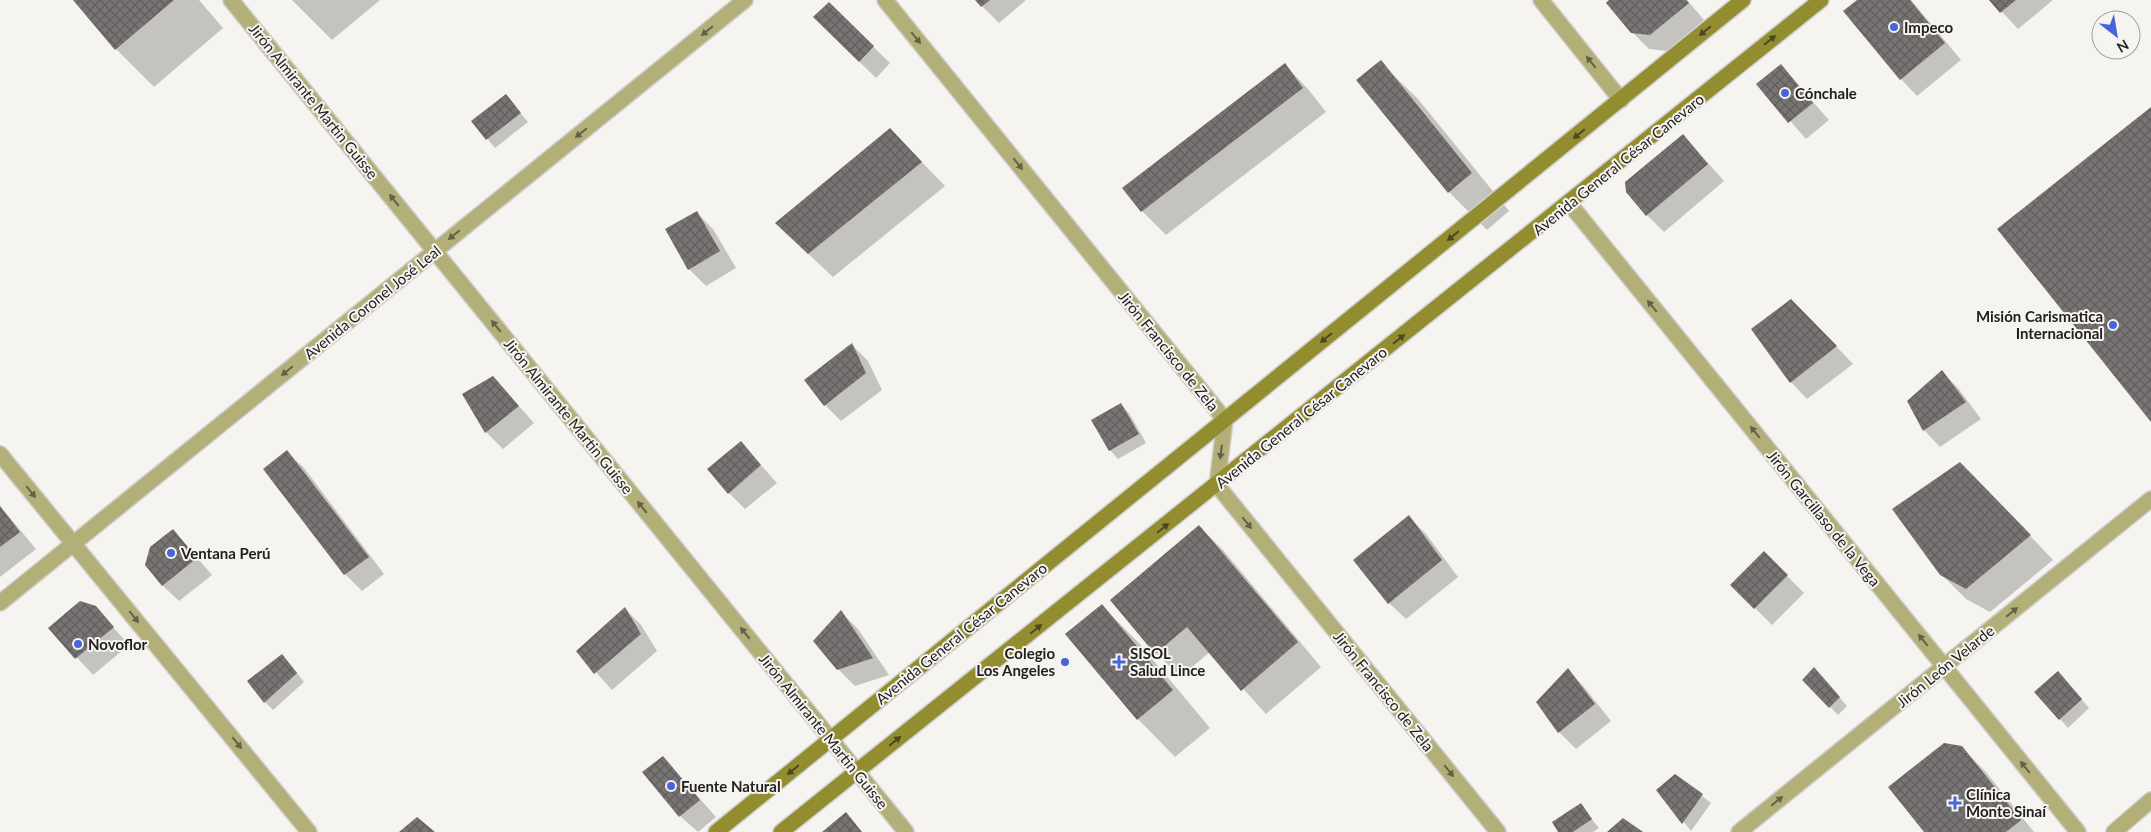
<svg xmlns="http://www.w3.org/2000/svg" width="2151" height="832" font-family="Lato,sans-serif">
<style>
.shadow{fill:#0003}
.building{fill:url(#building-cross-hatch)}
.lines{fill:none;stroke-linecap:round;stroke-linejoin:round}
.service-casing{stroke:#d0cecb;stroke-width:18}
.minor-casing{stroke:#d0cecb;stroke-width:18}
.tertiary-casing{stroke:#d0cecb;stroke-width:18}
.secondary-casing{stroke:#d0cecb;stroke-width:18}
.service{stroke:#b2b078;stroke-width:15}
.minor{stroke:#b2b078;stroke-width:15}
.tertiary{stroke:#b2b078;stroke-width:15}
.secondary{stroke:#928e30;stroke-width:15}
.oneway{fill:#636148}
.oneway2{fill:#494726}
.poi-dot{fill:#4665d8;stroke:#f6f4f1;stroke-width:2}
.labels{text-anchor:middle;dominant-baseline:central;stroke-width:4;stroke-linejoin:round;paint-order:stroke}
.poi-label{font-size:15px;font-weight:bold;fill:#222120;stroke:#f6f4f1;text-anchor:start}
.street-label{font-size:15px;fill:#222120;stroke:#f6f4f1}
</style>
<defs>
<pattern id="building-cross-hatch" width="8" height="8" patternUnits="userSpaceOnUse" patternTransform="scale(1.25)"><rect width="8" height="8" fill="#777473"/><path d="M0 0l8 8M0 8l8-8" fill="none" stroke="#615f5e"/></pattern>
</defs>
<rect width="100%" height="100%" fill="#f6f4f1"/>
<g class="shadow">
<path d="M74,0H199L223,28L154,87L116,49Z"/>
<path d="M292,0H380L332,40Z"/>
<path d="M976,0H1025V1L999,23Z"/>
<path d="M1611,0H1687L1704,20L1667,51L1649,49L1632,32Z"/>
<path d="M1858,0H1911L1961,60L1917,96L1901,79Z"/>
<path d="M1991,0H2053L2018,29Z"/>
<path d="M829,4L890,63L876,78L831,34Z"/>
<path d="M1380,62L1418,99L1509,211L1487,230L1449,192L1358,80Z"/>
<path d="M1285,65L1308,89L1326,112L1166,235L1142,211L1124,188Z"/>
<path d="M1781,66L1829,120L1806,139L1758,84Z"/>
<path d="M506,96L528,122L495,148L473,121Z"/>
<path d="M1683,135L1724,181L1664,232L1647,215Z"/>
<path d="M914,154L945,186L833,277L801,247Z"/>
<path d="M696,212L713,229L736,268L706,286L689,269Z"/>
<path d="M1808,317L1853,364L1807,399L1791,382Z"/>
<path d="M852,345L868,361L882,390L841,421L825,405Z"/>
<path d="M1942,372L1958,388L1981,419L1940,447L1924,430Z"/>
<path d="M493,377L534,423L503,449L486,432L463,395Z"/>
<path d="M1121,405L1129,413L1146,443L1118,459L1110,450Z"/>
<path d="M741,443L777,483L745,509L729,493Z"/>
<path d="M287,452L304,468L384,574L362,591L345,574Z"/>
<path d="M1984,487L2053,560L1990,612L1966,599L1941,574Z"/>
<path d="M0,506L36,549L0,577Z"/>
<path d="M1409,517L1426,534L1458,577L1406,619L1389,603Z"/>
<path d="M1199,526L1223,550L1321,667L1266,714L1210,652L1180,677L1156,653Z"/>
<path d="M173,530L212,575L179,601L162,585Z"/>
<path d="M1764,553L1804,593L1772,625L1732,585Z"/>
<path d="M1102,606L1139,643L1210,728L1175,757L1138,719Z"/>
<path d="M95,607L129,645L93,675L50,628Z"/>
<path d="M625,609L641,625L657,651L612,690L577,651Z"/>
<path d="M841,612L858,629L889,675L855,686L838,669Z"/>
<path d="M290,664L304,682L273,710L265,702Z"/>
<path d="M1568,670L1584,687L1611,721L1576,749L1559,732Z"/>
<path d="M2058,672L2089,708L2068,728L2060,719Z"/>
<path d="M1822,677L1847,706L1838,715L1804,680Z"/>
<path d="M1961,747L1985,771L2034,832H1926Z"/>
<path d="M663,757L716,817L698,832L680,816L644,773Z"/>
<path d="M1676,776L1711,803L1691,831L1658,790Z"/>
<path d="M1580,805L1599,828L1593,832H1560Z"/>
</g>
<g class="building">
<path d="M73,0H174L115,50Z"/>
<path d="M975,0H990L981,7Z"/>
<path d="M1609,0H1686L1689,3L1650,35L1631,33L1606,3Z"/>
<path d="M1857,0H1910L1945,43L1900,80L1843,11Z"/>
<path d="M1989,0H2016L2000,13Z"/>
<path d="M829,2L874,46L859,62L813,17Z"/>
<path d="M1381,60L1472,173L1448,193L1356,80Z"/>
<path d="M1285,63L1303,88L1141,212L1122,188Z"/>
<path d="M1781,64L1813,103L1788,123L1756,84Z"/>
<path d="M506,94L521,113L486,140L471,121Z"/>
<path d="M2151,107V422L1997,229Z"/>
<path d="M890,128L922,162L808,254L775,223Z"/>
<path d="M1683,134L1708,164L1646,216L1626,192L1625,182Z"/>
<path d="M697,211L720,251L688,270L665,229Z"/>
<path d="M1791,299L1837,346L1790,383L1751,329Z"/>
<path d="M852,343L866,373L824,406L804,380Z"/>
<path d="M1942,370L1966,402L1923,431L1907,401Z"/>
<path d="M493,376L519,406L485,433L462,394Z"/>
<path d="M1121,403L1139,434L1109,451L1091,420Z"/>
<path d="M741,441L761,465L728,494L707,469Z"/>
<path d="M287,450L369,557L344,575L263,469Z"/>
<path d="M1960,462L2031,535L1966,589L1940,575L1892,509Z"/>
<path d="M0,506L20,532L0,547Z"/>
<path d="M1409,515L1442,560L1388,604L1353,560Z"/>
<path d="M1199,525L1298,642L1241,691L1187,627L1155,654L1110,600Z"/>
<path d="M173,529L197,558L162,586L145,565L150,547Z"/>
<path d="M1764,551L1788,575L1754,609L1730,585Z"/>
<path d="M80,601L96,606L114,627L75,659L48,628Z"/>
<path d="M1102,604L1173,690L1137,720L1065,634Z"/>
<path d="M625,607L641,634L594,674L576,651Z"/>
<path d="M841,610L873,658L837,670L813,641Z"/>
<path d="M282,654L297,673L264,703L247,681Z"/>
<path d="M1814,667L1840,697L1829,708L1802,680Z"/>
<path d="M1568,668L1595,704L1558,733L1536,702Z"/>
<path d="M2058,671L2082,699L2059,720L2034,692Z"/>
<path d="M1944,743L1962,746L2021,820L2006,832H1924L1888,787Z"/>
<path d="M663,756L700,800L679,817L642,772Z"/>
<path d="M1675,774L1703,794L1682,824L1656,790Z"/>
<path d="M1581,803L1592,819L1573,832H1558L1552,822Z"/>
<path d="M846,812L862,832H822Z"/>
<path d="M417,817L435,832H399Z"/>
<path d="M1623,818L1643,832H1607Z"/>
</g>
<g class="lines">
<g class="service-casing">
<path id="service" d="M2114,832L2151,800"/>
</g>
<g class="minor-casing">
<g id="minor">
<path d="M231,0L906,832"/>
<path d="M885,0L1225,420L1217,485L1498,832"/>
<path d="M1541,0L1621,100"/>
<path d="M1569,203L2078,832"/>
<path d="M0,454L309,832"/>
<path d="M0,603L745,0"/>
</g>
</g>
<g class="tertiary-casing">
<path id="tertiary" d="M1739,832L2151,499"/>
</g>
<g class="secondary-casing">
<g id="secondary">
<path d="M716,832L1743,0"/>
<path d="M781,832L1821,0"/>
</g>
</g>
<use href="#service" class="service"/>
<use href="#minor" class="minor"/>
<use href="#tertiary" class="tertiary"/>
<use href="#secondary" class="secondary"/>
</g>
<defs><path id="oneway-solid" d="M-6-.8H1V-3.2L6.5 0L1 3.2V.8H-6Z" transform="scale(1.25)"/></defs>
<g class="oneway">
<use href="#oneway-solid" transform="translate(707 31) rotate(141)"/>
<use href="#oneway-solid" transform="translate(916 38) rotate(51)"/>
<use href="#oneway-solid" transform="translate(1591 62) rotate(-129)"/>
<use href="#oneway-solid" transform="translate(581 133) rotate(141)"/>
<use href="#oneway-solid" transform="translate(1018 164) rotate(51)"/>
<use href="#oneway-solid" transform="translate(394 200) rotate(-129)"/>
<use href="#oneway-solid" transform="translate(454 235) rotate(141)"/>
<use href="#oneway-solid" transform="translate(1652 306) rotate(-129)"/>
<use href="#oneway-solid" transform="translate(496 326) rotate(-129)"/>
<use href="#oneway-solid" transform="translate(287 371) rotate(141)"/>
<use href="#oneway-solid" transform="translate(1755 432) rotate(-129)"/>
<use href="#oneway-solid" transform="translate(1221 452) rotate(97)"/>
<use href="#oneway-solid" transform="translate(31 492) rotate(51)"/>
<use href="#oneway-solid" transform="translate(642 507) rotate(-129)"/>
<use href="#oneway-solid" transform="translate(1247 523) rotate(51)"/>
<use href="#oneway-solid" transform="translate(2012 612) rotate(-39)"/>
<use href="#oneway-solid" transform="translate(134 617) rotate(51)"/>
<use href="#oneway-solid" transform="translate(745 633) rotate(-129)"/>
<use href="#oneway-solid" transform="translate(1923 640) rotate(-129)"/>
<use href="#oneway-solid" transform="translate(237 743) rotate(51)"/>
<use href="#oneway-solid" transform="translate(2025 767) rotate(-129)"/>
<use href="#oneway-solid" transform="translate(1449 771) rotate(51)"/>
<use href="#oneway-solid" transform="translate(1777 801) rotate(-39)"/>
</g>
<g class="oneway2">
<use href="#oneway-solid" transform="translate(1705 31) rotate(141)"/>
<use href="#oneway-solid" transform="translate(1770 40) rotate(-39)"/>
<use href="#oneway-solid" transform="translate(1579 134) rotate(141)"/>
<use href="#oneway-solid" transform="translate(1453 236) rotate(141)"/>
<use href="#oneway-solid" transform="translate(1326 338) rotate(141)"/>
<use href="#oneway-solid" transform="translate(1399 339) rotate(-39)"/>
<use href="#oneway-solid" transform="translate(1163 528) rotate(-39)"/>
<use href="#oneway-solid" transform="translate(1036 629) rotate(-39)"/>
<use href="#oneway-solid" transform="translate(895 741) rotate(-39)"/>
<use href="#oneway-solid" transform="translate(793 770) rotate(141)"/>
</g>
<g class="poi-dot">
<circle cx="1894" cy="27" r="5"/>
<circle cx="1785" cy="93" r="5"/>
<circle cx="2113" cy="325" r="5"/>
<circle cx="171" cy="553" r="5"/>
<circle cx="78" cy="644" r="5"/>
<circle cx="1065" cy="662" r="5"/>
<path d="M1116.5 654.5h5v5h5v5h-5v5h-5v-5h-5v-5h5z"/>
<circle cx="671" cy="786" r="5"/>
<path d="M1952.5 795.5h5v5h5v5h-5v5h-5v-5h-5v-5h5z"/>
</g>
<g class="labels">
<g class="poi-label">
<text x="1904" y="27">Impeco</text>
<text x="1795" y="93">Cónchale</text>
<text x="2103" y="316" text-anchor="end">Misión Carismatica<tspan x="2103" dy="17">Internacional</tspan></text>
<text x="181" y="553">Ventana Perú</text>
<text x="88" y="644">Novoflor</text>
<text x="1055" y="653" text-anchor="end">Colegio<tspan x="1055" dy="17">Los Angeles</tspan></text>
<text x="1130" y="653">SISOL<tspan x="1130" dy="17">Salud Lince</tspan></text>
<text x="681" y="786">Fuente Natural</text>
<text x="1966" y="794">Clínica<tspan x="1966" dy="17">Monte Sinaí</tspan></text>
</g>
<g class="street-label">
<text transform="translate(314 101) rotate(51)">Jirón Almirante Martin Guisse</text>
<text transform="translate(1618 164) rotate(-39)">Avenida General César Canevaro</text>
<text transform="translate(372 302) rotate(-39)">Avenida Coronel José Leal</text>
<text transform="translate(1169 351) rotate(51)">Jirón Francisco de Zela</text>
<text transform="translate(569 416) rotate(51)">Jirón Almirante Martin Guisse</text>
<text transform="translate(1301 417) rotate(-39)">Avenida General César Canevaro</text>
<text transform="translate(1824 518) rotate(51)">Jirón Garcillaso de la Vega</text>
<text transform="translate(961 633) rotate(-39)">Avenida General César Canevaro</text>
<text transform="translate(1945 666) rotate(-39)">Jirón León Velarde</text>
<text transform="translate(1384 691) rotate(51)">Jirón Francisco de Zela</text>
<text transform="translate(824 731) rotate(51)">Jirón Almirante Martin Guisse</text>
</g>
</g>
<g transform="translate(2116 35) rotate(149)"><circle r="24" fill="#f6f4f1" stroke="#a1a09d"/>
<path d="M0-4L9 19L0 12L-9 19Z" fill="#4665d8"/>
<text y="-8" font-size="14" font-weight="bold" text-anchor="middle" fill="#222120">N</text>
</g>
</svg>
